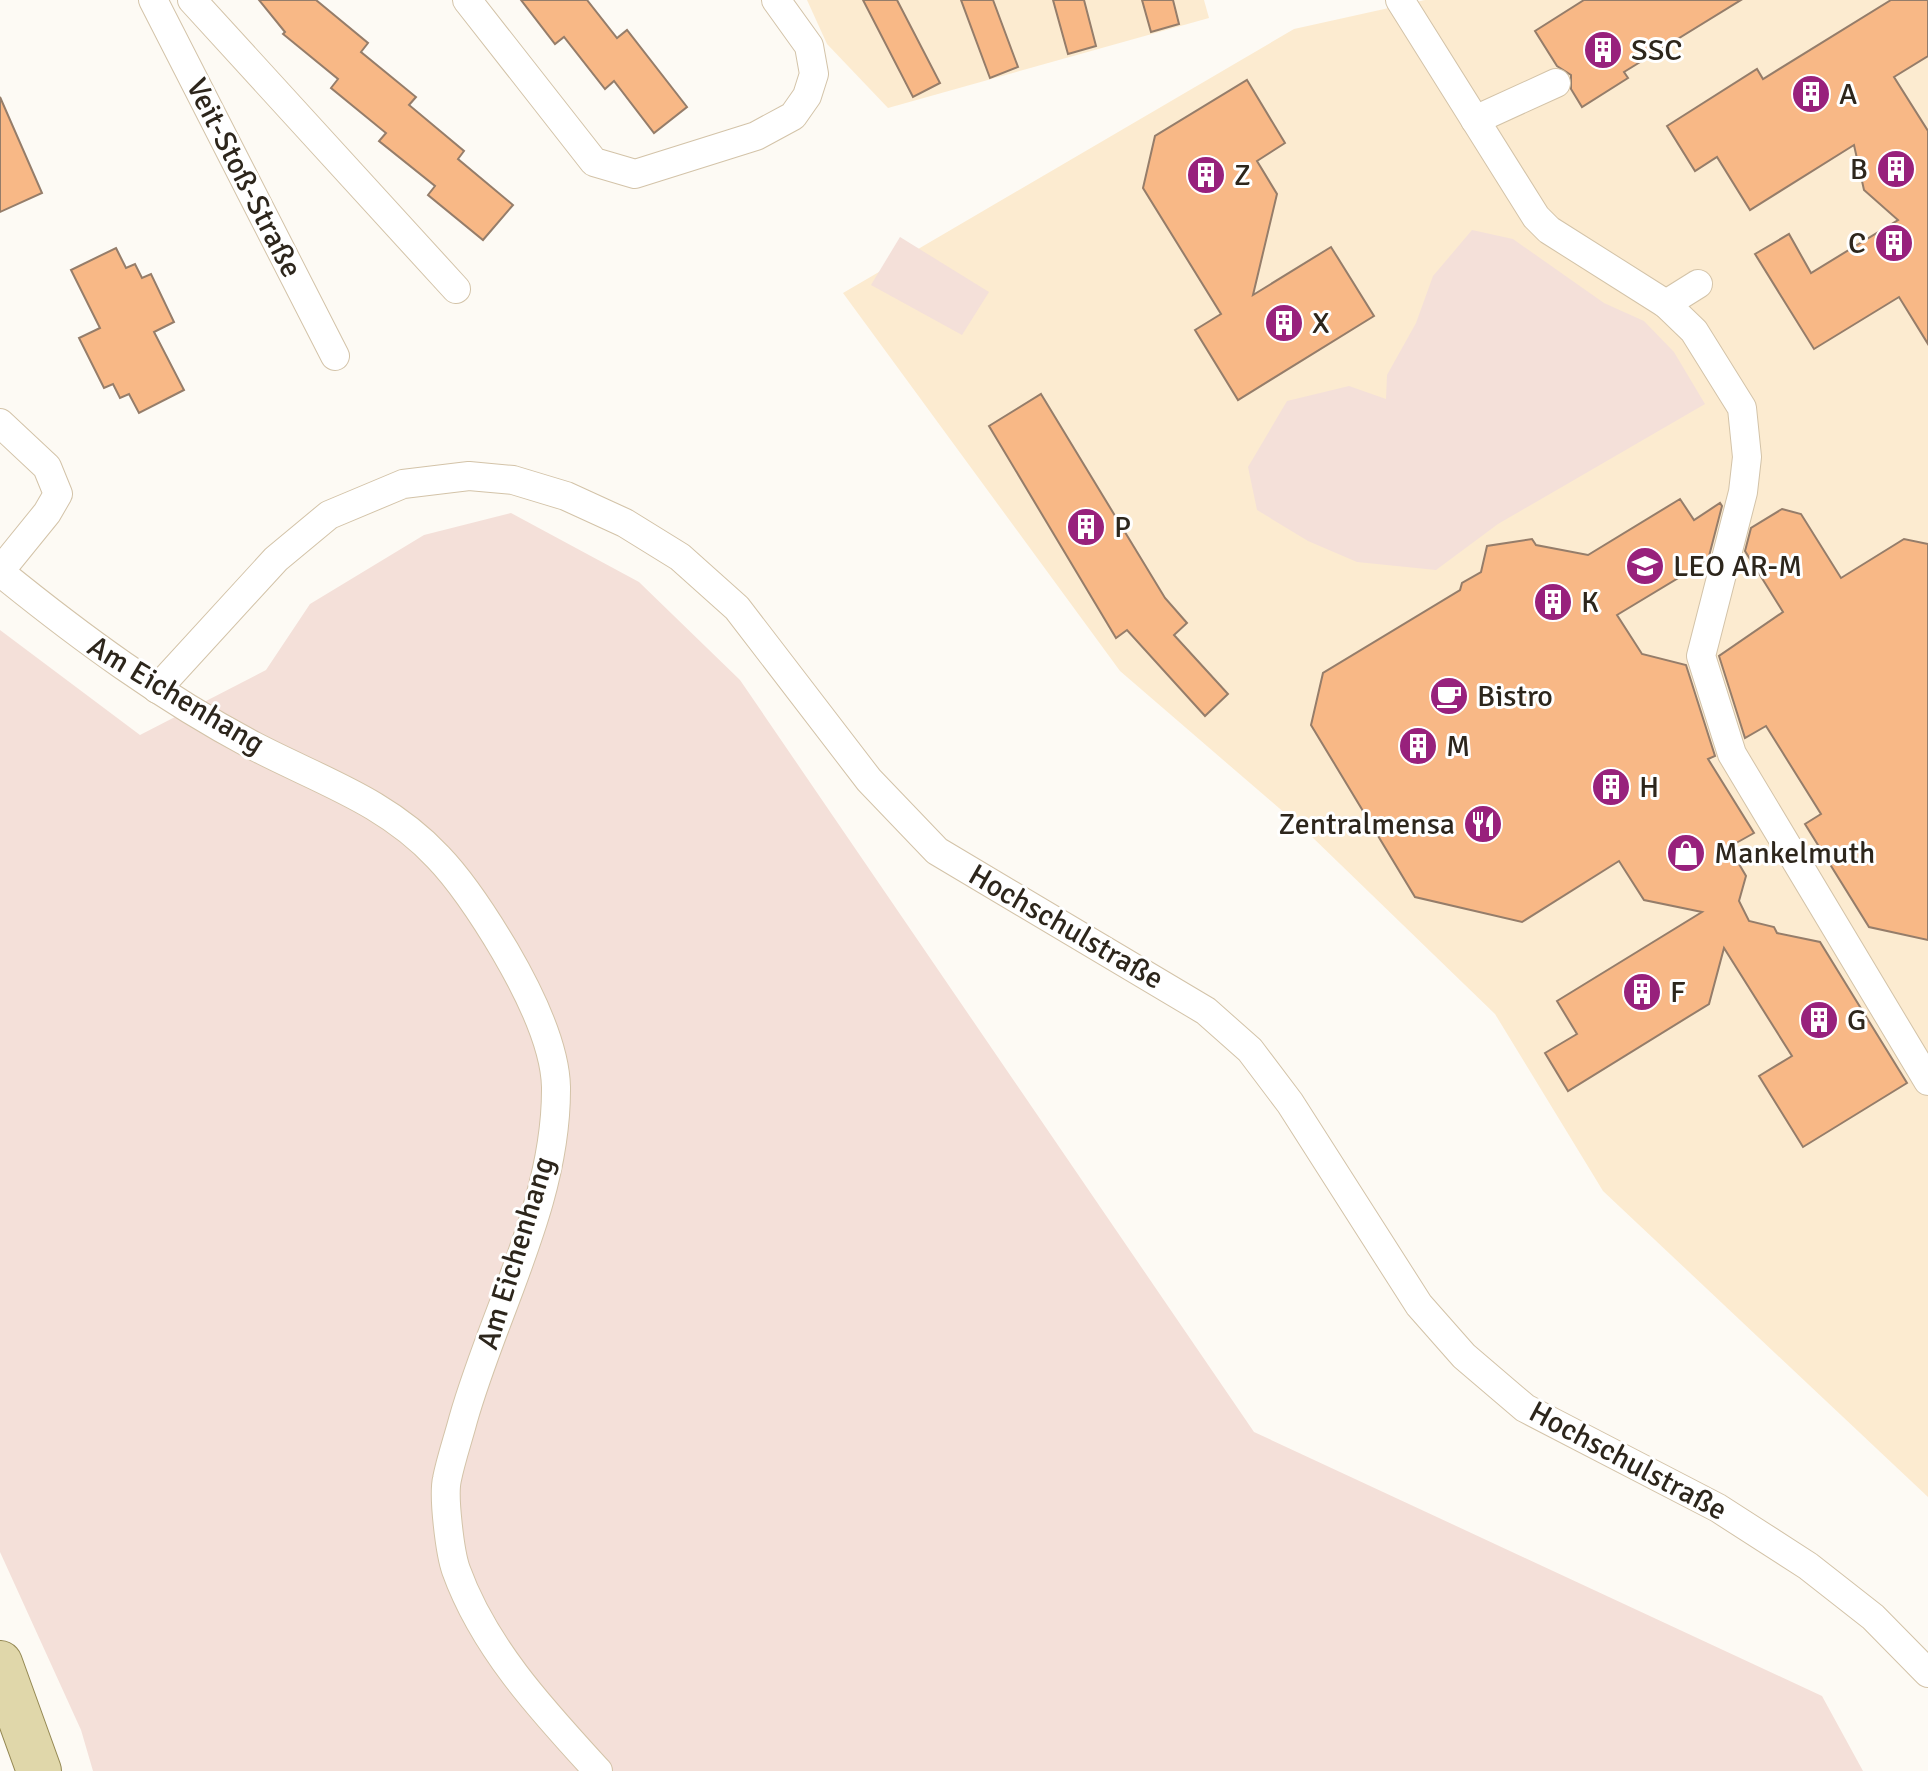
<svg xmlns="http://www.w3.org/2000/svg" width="1928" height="1771" font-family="Signika,sans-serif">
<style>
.built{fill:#fcebd0}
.green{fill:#f4e0d9}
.building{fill:#f8b886;stroke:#957d6a;stroke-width:2}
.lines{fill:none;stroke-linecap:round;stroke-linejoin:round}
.street-casing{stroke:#d3c3a8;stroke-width:30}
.primary-casing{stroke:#948853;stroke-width:46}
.street{stroke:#fff;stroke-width:28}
.primary{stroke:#e0d7aa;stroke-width:44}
.labels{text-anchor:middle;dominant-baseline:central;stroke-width:6;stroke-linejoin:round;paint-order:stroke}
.poi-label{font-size:30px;fill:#2d261c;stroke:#fff;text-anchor:start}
.street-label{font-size:30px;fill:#2d261c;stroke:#fff}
</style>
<rect width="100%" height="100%" fill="#fdfaf4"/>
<g class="built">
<path d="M807,0H1204L1209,18L888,108L827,44Z"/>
<path d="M1425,0H1928V1497L1603,1191L1495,1014L1309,834L1120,671L843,293L1294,29Z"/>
</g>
<g class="green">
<path d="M1472,230L1513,239L1604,303L1644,321L1674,352L1705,404L1498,524L1436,570L1357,562L1308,541L1257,510L1248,467L1287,401L1349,386L1386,399L1387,375L1416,323L1433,276Z"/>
<path d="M900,237L989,292L962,335L871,285Z"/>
<path d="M511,513L639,582L740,680L1254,1432L1822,1696L1863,1771H93L81,1730L0,1552V630L140,735L266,670L310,604L424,535Z"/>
</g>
<g class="building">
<path d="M259,0H316L368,43L361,52L416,97L409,105L464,151L458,159L513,205L483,240L428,195L435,186L379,141L386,133L331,88L338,79L283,34L285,32Z"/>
<path d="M521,0H587L617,38L627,30L687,107L654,133L614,81L605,89L564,37L555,44Z"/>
<path d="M863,0H897L940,83L913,97Z"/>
<path d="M961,0H993L1018,67L990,78Z"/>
<path d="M1053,0H1084L1096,46L1068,54Z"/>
<path d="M1142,0H1173L1179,24L1151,32Z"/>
<path d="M1584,0H1741L1624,72L1628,78L1582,107L1571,89V75L1557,66L1535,31Z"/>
<path d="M1891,0H1928V56L1894,77L1928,131V344L1899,297L1814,349L1755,254L1789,234L1811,273L1898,220L1864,190L1854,145L1750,210L1717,157L1695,171L1667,126L1757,69L1763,79Z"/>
<path d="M1247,80L1285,143L1257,161L1277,194L1253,295L1331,247L1374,316L1238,400L1195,330L1221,314L1143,188L1155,136Z"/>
<path d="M0,97L42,193L0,212Z"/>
<path d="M116,248L126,268L135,264L142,278L151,274L174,322L154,332L184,390L139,413L129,394L120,398L113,384L104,388L79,338L100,328L71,270Z"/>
<path d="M1041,394L1165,598L1187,623L1174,635L1228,694L1205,716L1127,630L1116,638L989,426Z"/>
<path d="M1680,499L1694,520L1720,503L1722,506L1708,560L1617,615L1642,654L1686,665L1715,756L1708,759L1754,833L1729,847L1746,876L1739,901L1749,921L1774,927L1777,933L1820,942L1907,1083L1803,1147L1759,1076L1792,1056L1724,948L1709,1004L1568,1091L1545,1053L1577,1034L1557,1001L1702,912L1644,900L1619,861L1522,922L1415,897L1311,725L1323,673L1460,590L1462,583L1481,572L1487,546L1532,539L1536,545L1588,555Z"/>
<path d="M1782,509L1801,514L1841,578L1904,539L1928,544V940L1869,927L1805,824L1821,814L1766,726L1745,738L1719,656L1783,612L1745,551L1751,528Z"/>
</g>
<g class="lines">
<g class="street-casing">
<g id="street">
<path d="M153,0L335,356"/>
<path d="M192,0L456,289"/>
<path d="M467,0L594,162L635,174L756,136L793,116L807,96L814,74L809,46L776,0"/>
<path d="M1400,0L1536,217L1549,230L1666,304L1694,331L1742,408L1747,457L1743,492L1701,656L1732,754L1928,1081"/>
<path d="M1475,120L1556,83"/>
<path d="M1666,304L1698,284"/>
<path d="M0,423L47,467L58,494L47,513L0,571"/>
<path d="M0,572C80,637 163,698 254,746C319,780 386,801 438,857C464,884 486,919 505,951C526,987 555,1044 556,1087C557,1203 494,1310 463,1420C458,1439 451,1459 447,1479C443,1496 450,1553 456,1570C484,1648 543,1711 598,1771"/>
<path d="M157,689L276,559L329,515L403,484L469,476L513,480L566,496L625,523L680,557L737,608L869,780L937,851L1206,1011L1250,1050L1290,1103L1419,1305L1464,1356L1525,1408L1718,1508L1808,1566L1873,1617L1928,1673"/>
</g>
</g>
<g class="primary-casing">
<path id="primary" d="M0,1663L39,1771"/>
</g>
<use href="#street" class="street"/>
<use href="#primary" class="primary"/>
</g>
<defs>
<g id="building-disc" transform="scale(2)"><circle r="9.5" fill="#98217c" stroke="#fff"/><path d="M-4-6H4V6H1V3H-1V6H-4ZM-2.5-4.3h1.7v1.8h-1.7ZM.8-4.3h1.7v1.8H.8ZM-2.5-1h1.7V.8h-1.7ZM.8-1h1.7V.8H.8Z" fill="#fff"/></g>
<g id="university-disc" transform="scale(2)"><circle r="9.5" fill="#98217c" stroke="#fff"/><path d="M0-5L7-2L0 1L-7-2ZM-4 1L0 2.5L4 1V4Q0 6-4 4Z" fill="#fff"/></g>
<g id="cafe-disc" transform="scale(2)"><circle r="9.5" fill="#98217c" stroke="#fff"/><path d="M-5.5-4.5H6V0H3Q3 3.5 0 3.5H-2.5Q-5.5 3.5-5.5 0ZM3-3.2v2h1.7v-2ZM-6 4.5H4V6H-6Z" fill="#fff"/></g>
<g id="restaurant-disc" transform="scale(2)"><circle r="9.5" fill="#98217c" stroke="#fff"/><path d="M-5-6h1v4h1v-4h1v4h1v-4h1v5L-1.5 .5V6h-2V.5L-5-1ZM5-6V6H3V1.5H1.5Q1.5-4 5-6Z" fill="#fff"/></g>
<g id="shop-disc" transform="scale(2)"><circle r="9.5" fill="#98217c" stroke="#fff"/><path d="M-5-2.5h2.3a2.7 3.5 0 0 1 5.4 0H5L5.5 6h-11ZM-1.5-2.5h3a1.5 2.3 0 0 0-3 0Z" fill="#fff"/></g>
</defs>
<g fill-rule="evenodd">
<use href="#building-disc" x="1603" y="50"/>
<use href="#building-disc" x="1811" y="94"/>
<use href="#building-disc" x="1896" y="169"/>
<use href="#building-disc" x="1206" y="175"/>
<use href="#building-disc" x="1894" y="243"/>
<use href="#building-disc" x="1284" y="323"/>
<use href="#building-disc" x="1086" y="527"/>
<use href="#university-disc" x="1645" y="566"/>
<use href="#building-disc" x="1553" y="602"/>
<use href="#cafe-disc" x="1449" y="696"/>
<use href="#building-disc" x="1418" y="746"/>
<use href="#building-disc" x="1611" y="787"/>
<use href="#restaurant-disc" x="1483" y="824"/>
<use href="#shop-disc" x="1686" y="853"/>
<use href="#building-disc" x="1642" y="992"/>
<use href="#building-disc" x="1819" y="1020"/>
</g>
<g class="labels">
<g class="poi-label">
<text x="1631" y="50">SSC</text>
<text x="1839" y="94">A</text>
<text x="1868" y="169" text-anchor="end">B</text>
<text x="1234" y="175">Z</text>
<text x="1866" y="243" text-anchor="end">C</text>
<text x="1312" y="323">X</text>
<text x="1114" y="527">P</text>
<text x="1673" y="566">LEO AR-M</text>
<text x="1581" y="602">K</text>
<text x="1477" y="696">Bistro</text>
<text x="1446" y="746">M</text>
<text x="1639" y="787">H</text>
<text x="1455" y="824" text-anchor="end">Zentralmensa</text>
<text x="1714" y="853">Mankelmuth</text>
<text x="1670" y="992">F</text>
<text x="1847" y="1020">G</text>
</g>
<g class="street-label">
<text transform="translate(244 178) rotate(63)">Veit-Stoß-Straße</text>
<text transform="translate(176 695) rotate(31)">Am Eichenhang</text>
<text transform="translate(1066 927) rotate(30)">Hochschulstraße</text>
<text transform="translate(516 1253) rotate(-73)">Am Eichenhang</text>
<text transform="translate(1628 1461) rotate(28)">Hochschulstraße</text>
</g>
</g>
</svg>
